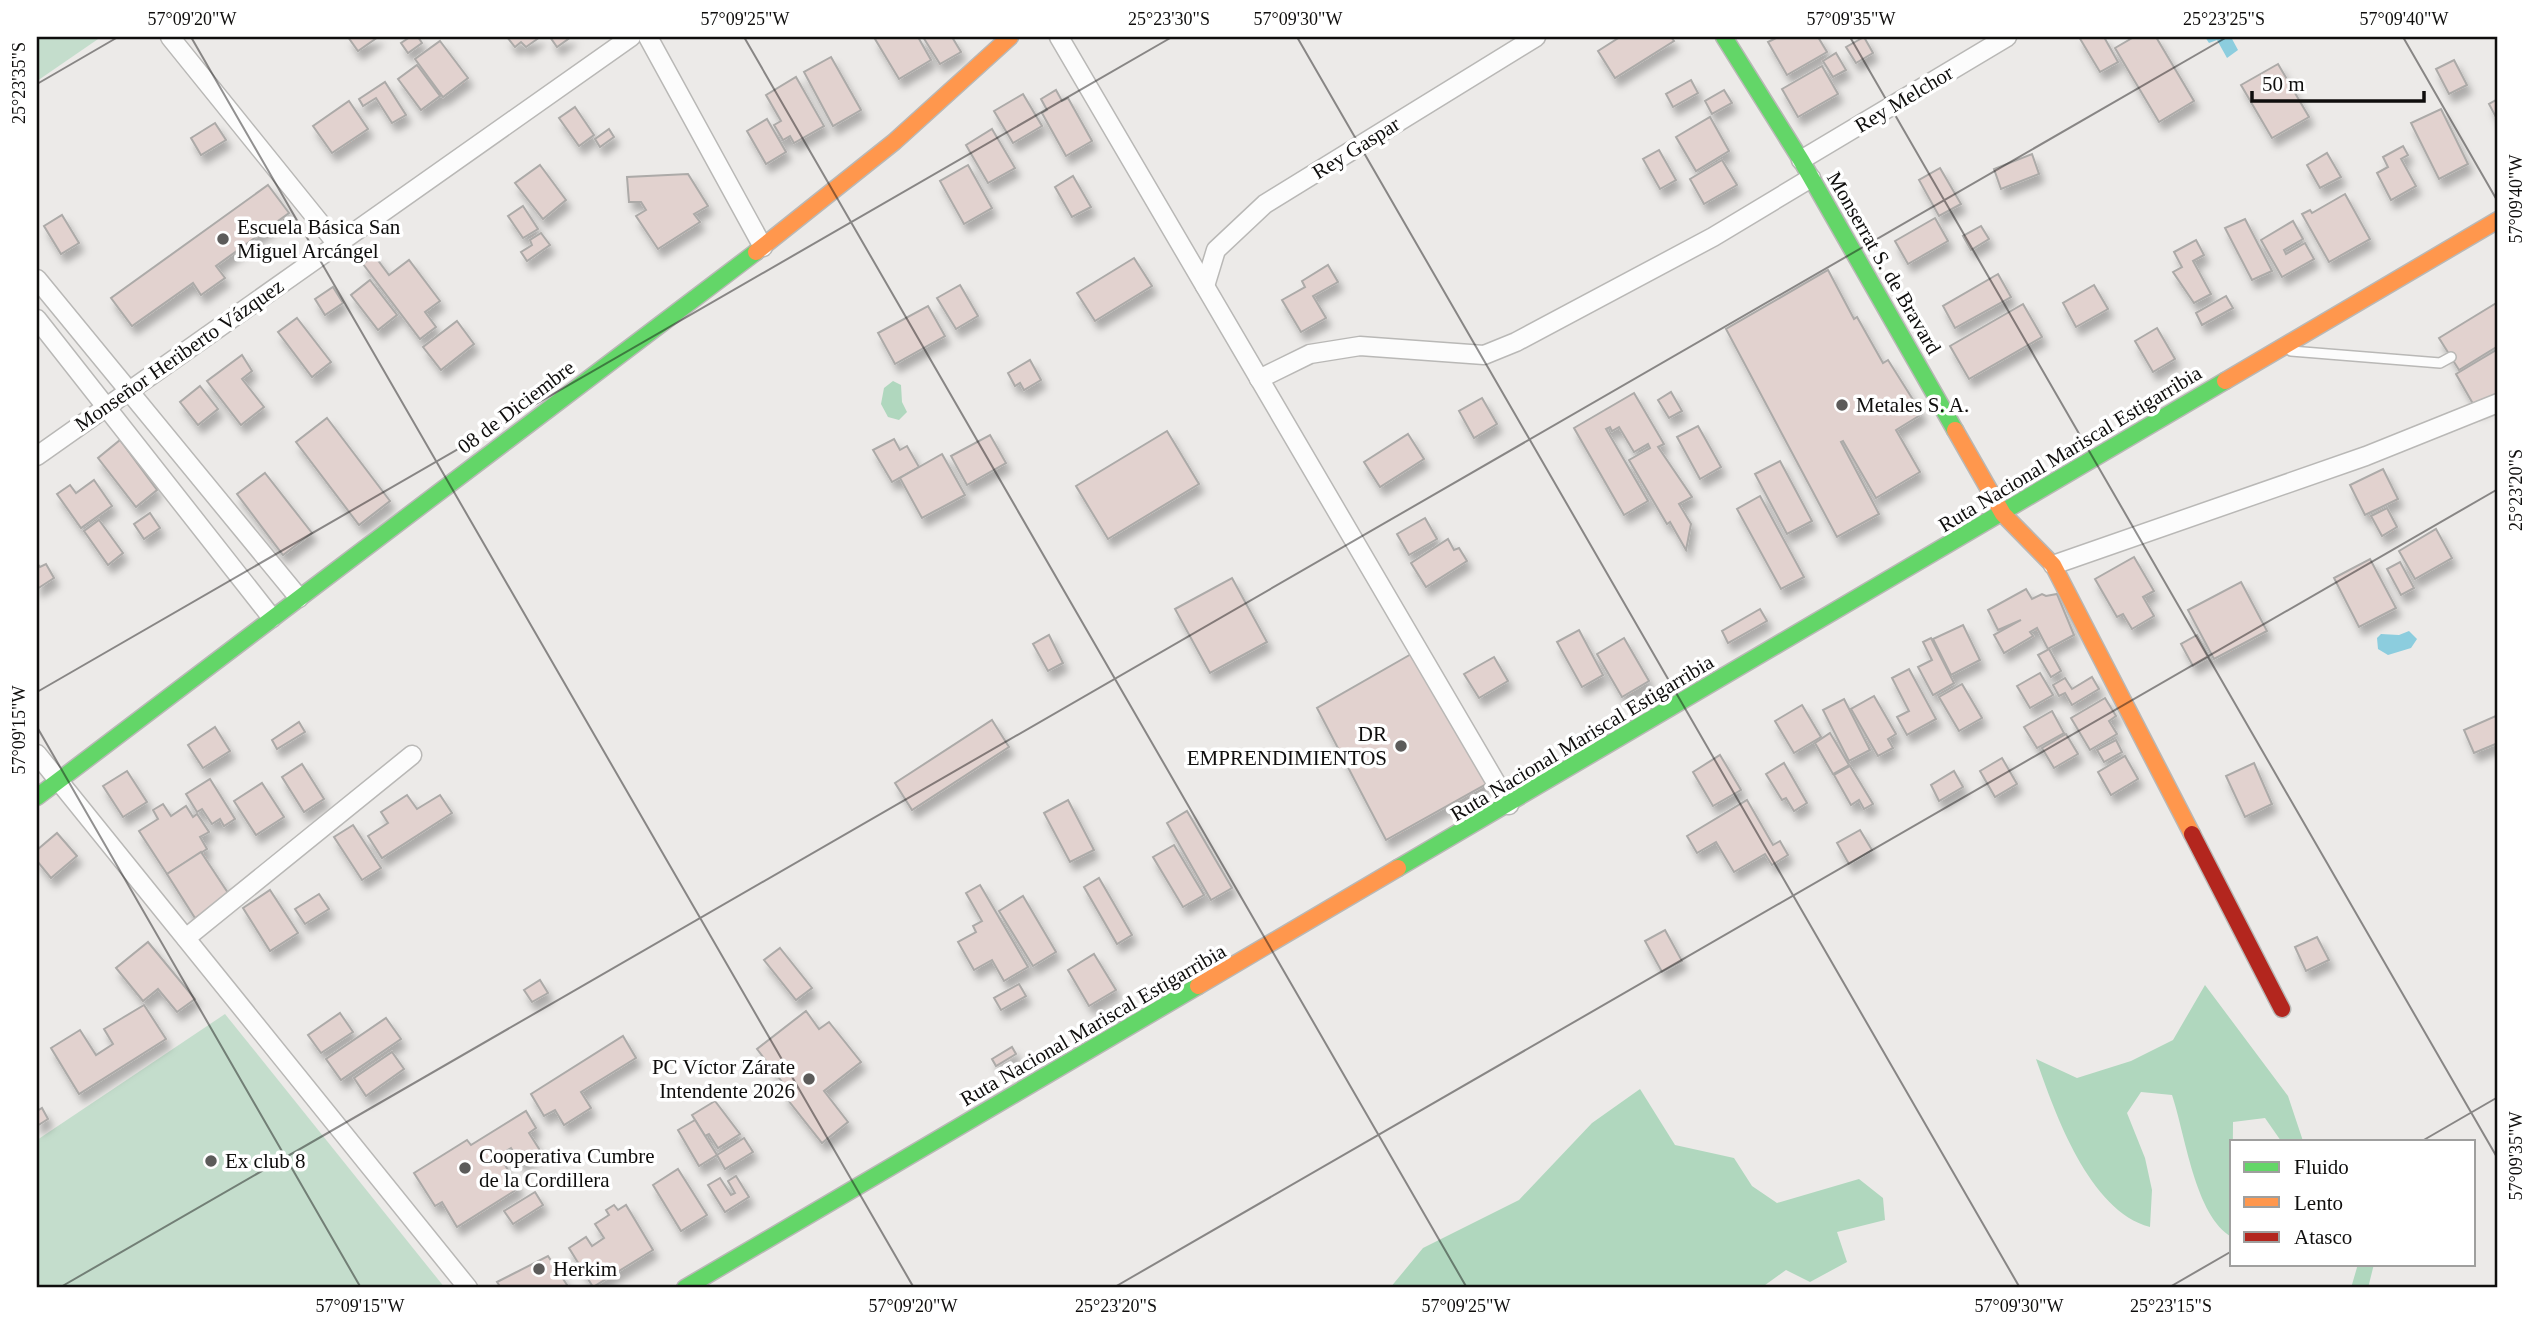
<svg xmlns="http://www.w3.org/2000/svg" width="2535" height="1325" font-family="Georgia,serif">
<style>
.green{fill:#c4ddcc}
.forest{fill:#b0d7be}
.water{fill:#8ccdde}
.building{fill:#e2d2cf;stroke:#acaaa8;stroke-width:2;filter:url(#shadow)}
.lines{fill:none;stroke-linecap:round;stroke-linejoin:round}
.lane-casing{stroke:#b9b8b6;stroke-width:12}
.street-casing{stroke:#b9b8b6;stroke-width:21}
.fast-casing{stroke:#b9b8b6;stroke-width:19}
.slow-casing{stroke:#b9b8b6;stroke-width:19}
.jam-casing{stroke:#b9b8b6;stroke-width:19}
.lane{stroke:#fcfcfc;stroke-width:9}
.street{stroke:#fcfcfc;stroke-width:18}
.fast{stroke:#63d668;stroke-width:16}
.slow{stroke:#ff974d;stroke-width:16}
.jam{stroke:#b3261e;stroke-width:16}
.ticks{fill:none;stroke:#0f0e0d;stroke-width:2;stroke-opacity:0.45}
.poi-dot{fill:#5c5b5a;stroke:#fff;stroke-width:2.5}
.labels{text-anchor:middle;dominant-baseline:central;stroke-width:7;stroke-linejoin:round;paint-order:stroke}
.street-label{font-size:21px;fill:#0f0e0d;stroke:#fff}
.poi-label{font-size:21px;fill:#0f0e0d;stroke:#fff;text-anchor:start}
.neatline{fill:none;stroke:#0f0e0d;stroke-width:2.5}
.ticks-label{font-size:18px;text-anchor:middle;fill:#0f0e0d}
</style>
<defs>
<filter id="shadow"><feDropShadow dx="4.5" dy="8" stdDeviation="3.5" flood-color="#0004"/></filter>
</defs>
<rect width="100%" height="100%" fill="#eceae8"/>
<g class="green">
<path d="M37,37H101L37,81Z"/>
<path d="M225,1014L445,1288H37V1140Z"/>
</g>
<g class="forest">
<path d="M893,381L901,385L902,402L907,412L899,420L888,417L881,404L884,388Z"/>
<path d="M2205,985L2288,1096L2303,1141H2281L2265,1118L2233,1122L2232,1237C2195,1217 2185,1133 2172,1095L2141,1092L2127,1113L2145,1158L2152,1190L2150,1227C2089,1211 2055,1113 2036,1059L2077,1078L2131,1061L2173,1040Z"/>
<path d="M1640,1089L1675,1145L1734,1158L1752,1186L1777,1203L1859,1179L1883,1198L1885,1220L1837,1232L1847,1262L1810,1282L1786,1270L1761,1288H1390L1423,1248L1519,1200L1592,1123Z"/>
<path d="M2358,1264H2374L2368,1288H2351Z"/>
</g>
<g class="water">
<path d="M2205,37H2231L2238,50L2227,58L2217,40L2209,43Z"/>
<path d="M2409,631L2417,639L2411,648L2388,655L2378,649L2377,638L2381,634L2399,635Z"/>
</g>
<g class="building">
<path d="M348,37H378L358,51Z"/>
<path d="M410,37H418L422,43L408,53L401,43Z"/>
<path d="M507,37H540L526,47L521,42L515,47Z"/>
<path d="M550,37H571L557,47Z"/>
<path d="M878,37H918L931,60L899,79L875,39Z"/>
<path d="M923,37H952L961,52L940,64Z"/>
<path d="M1620,37H1671L1674,41L1615,78L1598,51Z"/>
<path d="M1778,37H1818L1827,52L1787,75L1768,42Z"/>
<path d="M1864,37L1873,53L1856,63L1846,47Z"/>
<path d="M2079,37H2104L2118,62L2100,72Z"/>
<path d="M2134,37H2156L2194,101L2159,122L2115,48Z"/>
<path d="M440,41L468,78L443,97L415,59Z"/>
<path d="M1836,53L1846,70L1833,77L1823,61Z"/>
<path d="M831,57L861,110L833,126L804,72Z"/>
<path d="M2454,60L2467,85L2449,94L2436,69Z"/>
<path d="M2278,64L2309,117L2272,138L2241,85Z"/>
<path d="M417,65L440,96L421,110L398,79Z"/>
<path d="M1822,66L1838,94L1798,117L1782,89Z"/>
<path d="M796,77L824,126L794,143L790,136L783,140L774,125L781,121L766,95Z"/>
<path d="M1691,80L1698,93L1673,107L1666,94Z"/>
<path d="M385,82L406,115L392,123L376,98L363,106L359,99Z"/>
<path d="M1056,90L1062,101L1068,98L1092,141L1066,156L1042,113L1047,110L1041,99Z"/>
<path d="M1724,90L1732,103L1712,114L1705,101Z"/>
<path d="M1023,94L1042,126L1013,143L994,111Z"/>
<path d="M2498,99V121L2489,104Z"/>
<path d="M349,101L368,129L332,153L313,126Z"/>
<path d="M575,107L594,135L579,146L559,118Z"/>
<path d="M2441,109L2468,164L2439,179L2411,123Z"/>
<path d="M1710,117L1729,151L1696,171L1676,137Z"/>
<path d="M767,119L786,152L766,164L747,131Z"/>
<path d="M215,123L226,140L201,155L191,138Z"/>
<path d="M609,129L614,137L600,147L595,139Z"/>
<path d="M992,129L1015,168L988,183L966,145Z"/>
<path d="M2403,146L2408,155L2401,159L2416,186L2391,200L2377,173L2388,167L2383,157Z"/>
<path d="M1659,150L1676,180L1660,189L1643,159Z"/>
<path d="M2327,153L2341,177L2320,188L2307,165Z"/>
<path d="M2032,154L2039,174L2001,189L1994,169Z"/>
<path d="M1722,160L1737,185L1704,204L1690,179Z"/>
<path d="M540,165L566,200L543,219L515,183Z"/>
<path d="M968,165L992,208L964,224L940,181Z"/>
<path d="M1940,168L1961,204L1939,216L1919,180Z"/>
<path d="M688,174L708,206L694,214L700,222L658,249L636,216L646,210L641,202H629L627,177Z"/>
<path d="M1073,176L1091,207L1072,217L1055,187Z"/>
<path d="M268,185L289,213L216,266L225,278L201,295L193,283L132,326L111,298Z"/>
<path d="M2345,194L2370,239L2329,262L2302,214L2310,210L2312,213Z"/>
<path d="M523,206L538,229L523,238L508,216Z"/>
<path d="M62,215L79,243L61,254L44,226Z"/>
<path d="M1935,218L1948,241L1908,264L1895,241Z"/>
<path d="M2245,219L2272,271L2252,280L2225,228Z"/>
<path d="M2293,221L2303,239L2284,250L2286,254L2305,243L2314,259L2282,277L2261,240Z"/>
<path d="M1981,226L1989,239L1971,250L1963,236Z"/>
<path d="M541,233L550,245L527,261L521,252L532,245L530,240Z"/>
<path d="M2196,240L2204,255L2193,261L2211,294L2194,303L2173,272L2182,267L2174,252Z"/>
<path d="M374,255L389,275L409,260L440,301L425,312L436,327L420,339L363,264Z"/>
<path d="M1134,258L1152,286L1095,321L1077,293Z"/>
<path d="M1328,265L1338,282L1313,296L1326,318L1301,332L1282,300L1305,287L1302,281Z"/>
<path d="M1828,270L1854,319L1857,317L1883,363L1888,360L1922,414L1896,430L1920,472L1876,498L1843,441L1841,442L1879,514L1837,537L1726,329Z"/>
<path d="M1998,274L2011,297L1955,328L1943,306Z"/>
<path d="M370,280L397,315L378,330L351,295Z"/>
<path d="M960,285L978,316L956,329L937,298Z"/>
<path d="M2094,285L2108,309L2076,327L2063,303Z"/>
<path d="M333,287L343,303L325,315L315,299Z"/>
<path d="M2226,296L2233,308L2202,325L2196,313Z"/>
<path d="M2498,302V346L2459,370L2439,338Z"/>
<path d="M2023,304L2042,337L1969,379L1950,346Z"/>
<path d="M928,306L945,336L895,364L878,333Z"/>
<path d="M297,318L331,362L312,377L278,332Z"/>
<path d="M457,321L474,344L441,370L423,347Z"/>
<path d="M2157,328L2175,359L2153,372L2135,341Z"/>
<path d="M2498,349V400L2476,409L2456,374Z"/>
<path d="M242,355L252,371L242,379L264,407L241,425L207,381Z"/>
<path d="M1030,360L1041,380L1024,390L1020,383L1015,386L1008,373Z"/>
<path d="M200,386L218,409L198,425L180,402Z"/>
<path d="M1671,392L1682,411L1669,418L1658,400Z"/>
<path d="M1634,393L1664,444L1658,447L1692,497L1679,504L1691,524L1686,550L1670,522L1667,524L1629,460L1650,448L1648,444L1634,452L1619,427L1612,431L1610,427L1606,429L1648,501L1624,515L1574,428Z"/>
<path d="M1482,398L1497,424L1474,438L1459,411Z"/>
<path d="M327,418L390,501L359,525L296,442Z"/>
<path d="M1698,426L1721,467L1700,479L1677,437Z"/>
<path d="M1167,431L1199,484L1108,539L1076,486Z"/>
<path d="M1408,434L1424,459L1380,487L1364,462Z"/>
<path d="M990,435L1006,463L967,485L951,456Z"/>
<path d="M894,439L900,450L907,446L919,467L892,482L873,450Z"/>
<path d="M120,440L157,490L136,507L98,458Z"/>
<path d="M942,454L965,495L922,518L900,478Z"/>
<path d="M1780,461L1812,521L1787,534L1755,474Z"/>
<path d="M2383,469L2398,499L2365,515L2350,485Z"/>
<path d="M265,473L312,533L283,555L237,494Z"/>
<path d="M94,480L112,506L81,528L57,494L70,485L76,493Z"/>
<path d="M1760,496L1804,577L1781,589L1737,509Z"/>
<path d="M2387,508L2397,527L2382,536L2371,516Z"/>
<path d="M150,513L160,528L144,539L134,524Z"/>
<path d="M1425,518L1437,539L1409,555L1397,534Z"/>
<path d="M99,520L123,553L108,565L84,531Z"/>
<path d="M2436,529L2452,558L2415,579L2399,551Z"/>
<path d="M1448,539L1454,550L1459,548L1467,561L1426,587L1411,563Z"/>
<path d="M2134,557L2154,591L2143,597L2154,616L2132,629L2123,614L2117,617L2095,579Z"/>
<path d="M2370,559L2396,608L2359,627L2334,578Z"/>
<path d="M2400,562L2414,588L2401,595L2387,569Z"/>
<path d="M37,563L40,567L46,564L54,578L37,589Z"/>
<path d="M1232,578L1267,642L1210,673L1175,609Z"/>
<path d="M2241,582L2267,631L2214,659L2188,610Z"/>
<path d="M2026,589L2032,599L2042,594L2046,596L2057,594L2074,635L2048,649L2037,628L2030,632L2033,636L2004,653L1994,635L2021,620L1998,630L1988,610Z"/>
<path d="M1760,609L1767,621L1728,643L1722,631Z"/>
<path d="M1963,625L1980,660L1951,675L1933,639Z"/>
<path d="M1579,630L1603,675L1582,687L1557,642Z"/>
<path d="M1049,635L1063,663L1048,671L1033,644Z"/>
<path d="M2197,635L2209,657L2193,666L2181,644Z"/>
<path d="M1624,638L1649,681L1622,697L1597,654Z"/>
<path d="M1931,638L1954,683L1933,695L1918,667L1932,660L1923,642Z"/>
<path d="M2049,649L2061,671L2051,677L2038,655Z"/>
<path d="M1413,653L1488,783L1386,840L1317,708Z"/>
<path d="M1494,657L1508,681L1479,698L1464,674Z"/>
<path d="M1909,669L1936,719L1907,735L1897,717L1909,711L1892,678Z"/>
<path d="M2040,673L2053,695L2030,708L2017,686Z"/>
<path d="M2092,677L2099,689L2072,705L2065,693L2059,696L2053,685L2065,678L2072,689Z"/>
<path d="M1962,684L1982,718L1959,731L1939,697Z"/>
<path d="M1874,696L1896,734L1888,739L1893,748L1878,756L1851,709Z"/>
<path d="M2105,698L2116,716L2109,721L2117,734L2090,750L2071,718Z"/>
<path d="M1844,699L1870,750L1849,761L1823,710Z"/>
<path d="M1802,705L1821,737L1794,753L1775,721Z"/>
<path d="M2052,711L2064,733L2037,748L2024,727Z"/>
<path d="M2498,715V743L2474,753L2464,730Z"/>
<path d="M992,720L1009,747L912,810L895,783Z"/>
<path d="M299,722L305,732L277,749L272,740Z"/>
<path d="M215,727L230,751L203,768L188,745Z"/>
<path d="M1830,733L1849,765L1833,774L1815,743Z"/>
<path d="M2066,734L2078,754L2054,768L2042,748Z"/>
<path d="M2116,740L2122,752L2104,762L2097,750Z"/>
<path d="M1720,755L1741,790L1713,806L1693,772Z"/>
<path d="M2125,756L2138,779L2111,795L2098,772Z"/>
<path d="M2002,758L2017,784L1995,797L1980,771Z"/>
<path d="M1784,763L1807,803L1794,811L1786,798L1782,800L1766,774Z"/>
<path d="M2254,763L2272,804L2245,817L2226,776Z"/>
<path d="M302,764L324,799L304,812L282,777Z"/>
<path d="M1850,766L1873,804L1864,809L1859,800L1851,805L1834,775Z"/>
<path d="M127,771L147,802L123,817L103,786Z"/>
<path d="M1954,771L1963,787L1939,801L1931,785Z"/>
<path d="M210,779L235,819L224,826L220,819L212,824L202,809L197,812L186,794Z"/>
<path d="M262,783L284,817L256,835L234,801Z"/>
<path d="M407,795L417,809L440,795L452,813L382,858L368,836L388,823L381,812Z"/>
<path d="M1068,800L1094,850L1070,862L1044,813Z"/>
<path d="M1747,800L1773,845L1780,841L1788,855L1772,865L1765,854L1734,872L1716,842L1697,853L1687,836Z"/>
<path d="M163,804L171,816L186,806L193,817L197,814L209,832L200,837L207,849L167,874L139,831L158,819L153,810Z"/>
<path d="M1187,811L1232,888L1211,900L1167,823Z"/>
<path d="M353,825L381,868L362,880L334,837Z"/>
<path d="M1860,830L1872,850L1849,864L1837,843Z"/>
<path d="M57,833L77,856L51,878L37,861V850Z"/>
<path d="M1174,845L1204,895L1183,907L1153,857Z"/>
<path d="M201,852L230,896L195,918L167,874Z"/>
<path d="M1099,878L1132,935L1117,944L1084,887Z"/>
<path d="M980,885L1028,967L1004,981L992,960L974,970L958,942L976,932L973,926L982,921L966,893Z"/>
<path d="M270,890L298,933L270,951L243,908Z"/>
<path d="M319,894L329,909L305,924L295,909Z"/>
<path d="M1023,896L1056,952L1033,966L999,911Z"/>
<path d="M1665,930L1682,961L1662,972L1645,941Z"/>
<path d="M2317,937L2329,960L2306,971L2295,947Z"/>
<path d="M148,942L195,999L177,1012L158,989L143,1001L116,968Z"/>
<path d="M780,948L812,988L796,1000L764,960Z"/>
<path d="M1094,954L1116,990L1089,1006L1068,970Z"/>
<path d="M540,980L548,993L532,1002L524,990Z"/>
<path d="M1019,984L1026,996L1001,1010L994,998Z"/>
<path d="M144,1005L166,1039L79,1094L51,1048L80,1030L96,1055L113,1044L104,1029Z"/>
<path d="M806,1011L819,1029L829,1022L861,1062L824,1091L848,1122L822,1143L784,1095L789,1091L757,1049Z"/>
<path d="M340,1013L353,1032L321,1053L308,1035Z"/>
<path d="M386,1018L401,1039L341,1080L326,1059Z"/>
<path d="M623,1036L636,1058L581,1092L591,1108L564,1125L555,1110L544,1116L531,1094Z"/>
<path d="M1012,1047L1016,1054L996,1066L992,1059Z"/>
<path d="M392,1052L404,1069L366,1096L354,1078Z"/>
<path d="M715,1101L740,1134L718,1148L709,1134L705,1136L692,1115Z"/>
<path d="M42,1108L48,1119L37,1126V1111Z"/>
<path d="M526,1111L536,1128L529,1133L541,1152L521,1164L511,1148L499,1155L519,1188L457,1227L442,1202L435,1206L414,1173L467,1140L471,1145Z"/>
<path d="M695,1120L717,1155L699,1166L678,1130Z"/>
<path d="M744,1138L753,1152L725,1169L717,1155Z"/>
<path d="M678,1169L707,1215L681,1231L653,1185Z"/>
<path d="M736,1176L749,1197L725,1212L708,1185L720,1178L731,1195L735,1193L728,1181Z"/>
<path d="M535,1192L543,1205L513,1224L504,1211Z"/>
<path d="M614,1205L618,1210L626,1205L653,1250L593,1287L569,1248L586,1237L592,1246L604,1238L595,1224L609,1215L606,1210Z"/>
<path d="M548,1256L569,1288H501L497,1282Z"/>
</g>
<g class="lines">
<g class="lane-casing">
<path id="lane" d="M2291,351L2440,363L2451,357"/>
</g>
<g class="street-casing">
<g id="street">
<path d="M170,37L337,244"/>
<path d="M648,37L763,247"/>
<path d="M1059,37L1509,805"/>
<path d="M1801,160L2007,37"/>
<path d="M37,279L299,598"/>
<path d="M1205,286L1216,250L1265,204L1536,37"/>
<path d="M37,319L272,618"/>
<path d="M1259,379L1310,354L1360,346L1484,355L1516,342L1713,237L1811,178"/>
<path d="M37,456L631,37"/>
<path d="M2053,565L2366,456L2498,403"/>
<path d="M37,754L468,1288"/>
<path d="M186,938L412,755"/>
</g>
</g>
<g class="fast-casing">
<g id="fast">
<path d="M1724,37L1801,160L1955,430"/>
<path d="M37,797L756,252"/>
<path d="M1398,868L2225,381"/>
<path d="M685,1288L1198,986"/>
</g>
</g>
<g class="slow-casing">
<g id="slow">
<path d="M756,252L894,142L1010,37"/>
<path d="M2225,381L2498,220"/>
<path d="M1955,430L2003,514L2053,565L2192,834"/>
<path d="M1198,986L1398,868"/>
</g>
</g>
<g class="jam-casing">
<path id="jam" d="M2192,834L2282,1009"/>
</g>
<use href="#lane" class="lane"/>
<use href="#street" class="street"/>
<use href="#fast" class="fast"/>
<use href="#slow" class="slow"/>
<use href="#jam" class="jam"/>
</g>
<path class="ticks" d="M191,37L914,1288M744,37L1467,1288M1297,37L2020,1288M1850,37L2498,1159M2403,37L2498,202M37,84L118,37M37,692L1172,37M37,727L361,1288M2422,1141L2498,1097M59,1288L2227,37M1113,1288L2498,489M2168,1288L2232,1251"/>
<g class="poi-dot">
<circle cx="223" cy="239" r="7"/>
<circle cx="1842" cy="405" r="7"/>
<circle cx="1401" cy="746" r="7"/>
<circle cx="809" cy="1079" r="7"/>
<circle cx="211" cy="1161" r="7"/>
<circle cx="465" cy="1168" r="7"/>
<circle cx="539" cy="1269" r="7"/>
</g>
<g class="labels">
<g class="street-label">
<text transform="translate(1904 99) rotate(-31)">Rey Melchor</text>
<text transform="translate(1356 148) rotate(-32)">Rey Gaspar</text>
<text transform="translate(1884 263) rotate(60)">Monserrat S. de Bravard</text>
<text transform="translate(179 355) rotate(-35)">Monseñor Heriberto Vázquez</text>
<text transform="translate(516 407) rotate(-37)">08 de Diciembre</text>
<text transform="translate(2070 449) rotate(-31)">Ruta Nacional Mariscal Estigarribia</text>
<text transform="translate(1582 738) rotate(-31)">Ruta Nacional Mariscal Estigarribia</text>
<text transform="translate(1093 1025) rotate(-30)">Ruta Nacional Mariscal Estigarribia</text>
</g>
<g class="poi-label">
<text x="237" y="227">Escuela Básica San<tspan x="237" dy="24">Miguel Arcángel</tspan></text>
<text x="1856" y="405">Metales S. A.</text>
<text x="1387" y="734" text-anchor="end">DR<tspan x="1387" dy="24">EMPRENDIMIENTOS</tspan></text>
<text x="795" y="1067" text-anchor="end">PC Víctor Zárate<tspan x="795" dy="24">Intendente 2026</tspan></text>
<text x="479" y="1156">Cooperativa Cumbre<tspan x="479" dy="24">de la Cordillera</tspan></text>
<text x="225" y="1161">Ex club 8</text>
<text x="553" y="1269">Herkim</text>
</g>
</g>
<rect width="2535" height="1325" fill="none" stroke="#ffffff" stroke-width="77"/>
<rect x="2230" y="1140" width="245" height="126" fill="#ffffff" stroke="#9f9f9e" stroke-width="2"/>
<rect x="2244" y="1162" width="35" height="10" fill="#63d668" stroke="#9f9f9e" stroke-width="2"/>
<text x="2294" y="1174" font-size="21" fill="#0f0e0d">Fluido</text>
<rect x="2244" y="1197" width="35" height="10" fill="#ff974d" stroke="#9f9f9e" stroke-width="2"/>
<text x="2294" y="1210" font-size="21" fill="#0f0e0d">Lento</text>
<rect x="2244" y="1232" width="35" height="10" fill="#b3261e" stroke="#9f9f9e" stroke-width="2"/>
<text x="2294" y="1244" font-size="21" fill="#0f0e0d">Atasco</text>
<path d="M2252 91v10h172v-10" fill="none" stroke="#0f0e0d" stroke-width="3.5"/>
<text x="2262" y="91" font-size="21" fill="#0f0e0d" stroke="#ffffff" stroke-width="5" paint-order="stroke">50 m</text>
<rect x="38" y="38" width="2458" height="1248" class="neatline"/>
<g class="ticks-label">
<text x="192" y="25">57°09'20"W</text>
<text x="745" y="25">57°09'25"W</text>
<text x="1169" y="25">25°23'30"S</text>
<text x="1298" y="25">57°09'30"W</text>
<text x="1851" y="25">57°09'35"W</text>
<text x="2224" y="25">25°23'25"S</text>
<text x="2404" y="25">57°09'40"W</text>
<text transform="translate(19 83) rotate(-90)" y="6">25°23'35"S</text>
<text transform="translate(2516 199) rotate(-90)" y="6">57°09'40"W</text>
<text transform="translate(2516 490) rotate(-90)" y="6">25°23'20"S</text>
<text transform="translate(19 730) rotate(-90)" y="6">57°09'15"W</text>
<text transform="translate(2516 1156) rotate(-90)" y="6">57°09'35"W</text>
<text x="360" y="1312">57°09'15"W</text>
<text x="913" y="1312">57°09'20"W</text>
<text x="1116" y="1312">25°23'20"S</text>
<text x="1466" y="1312">57°09'25"W</text>
<text x="2019" y="1312">57°09'30"W</text>
<text x="2171" y="1312">25°23'15"S</text>
</g>
</svg>
